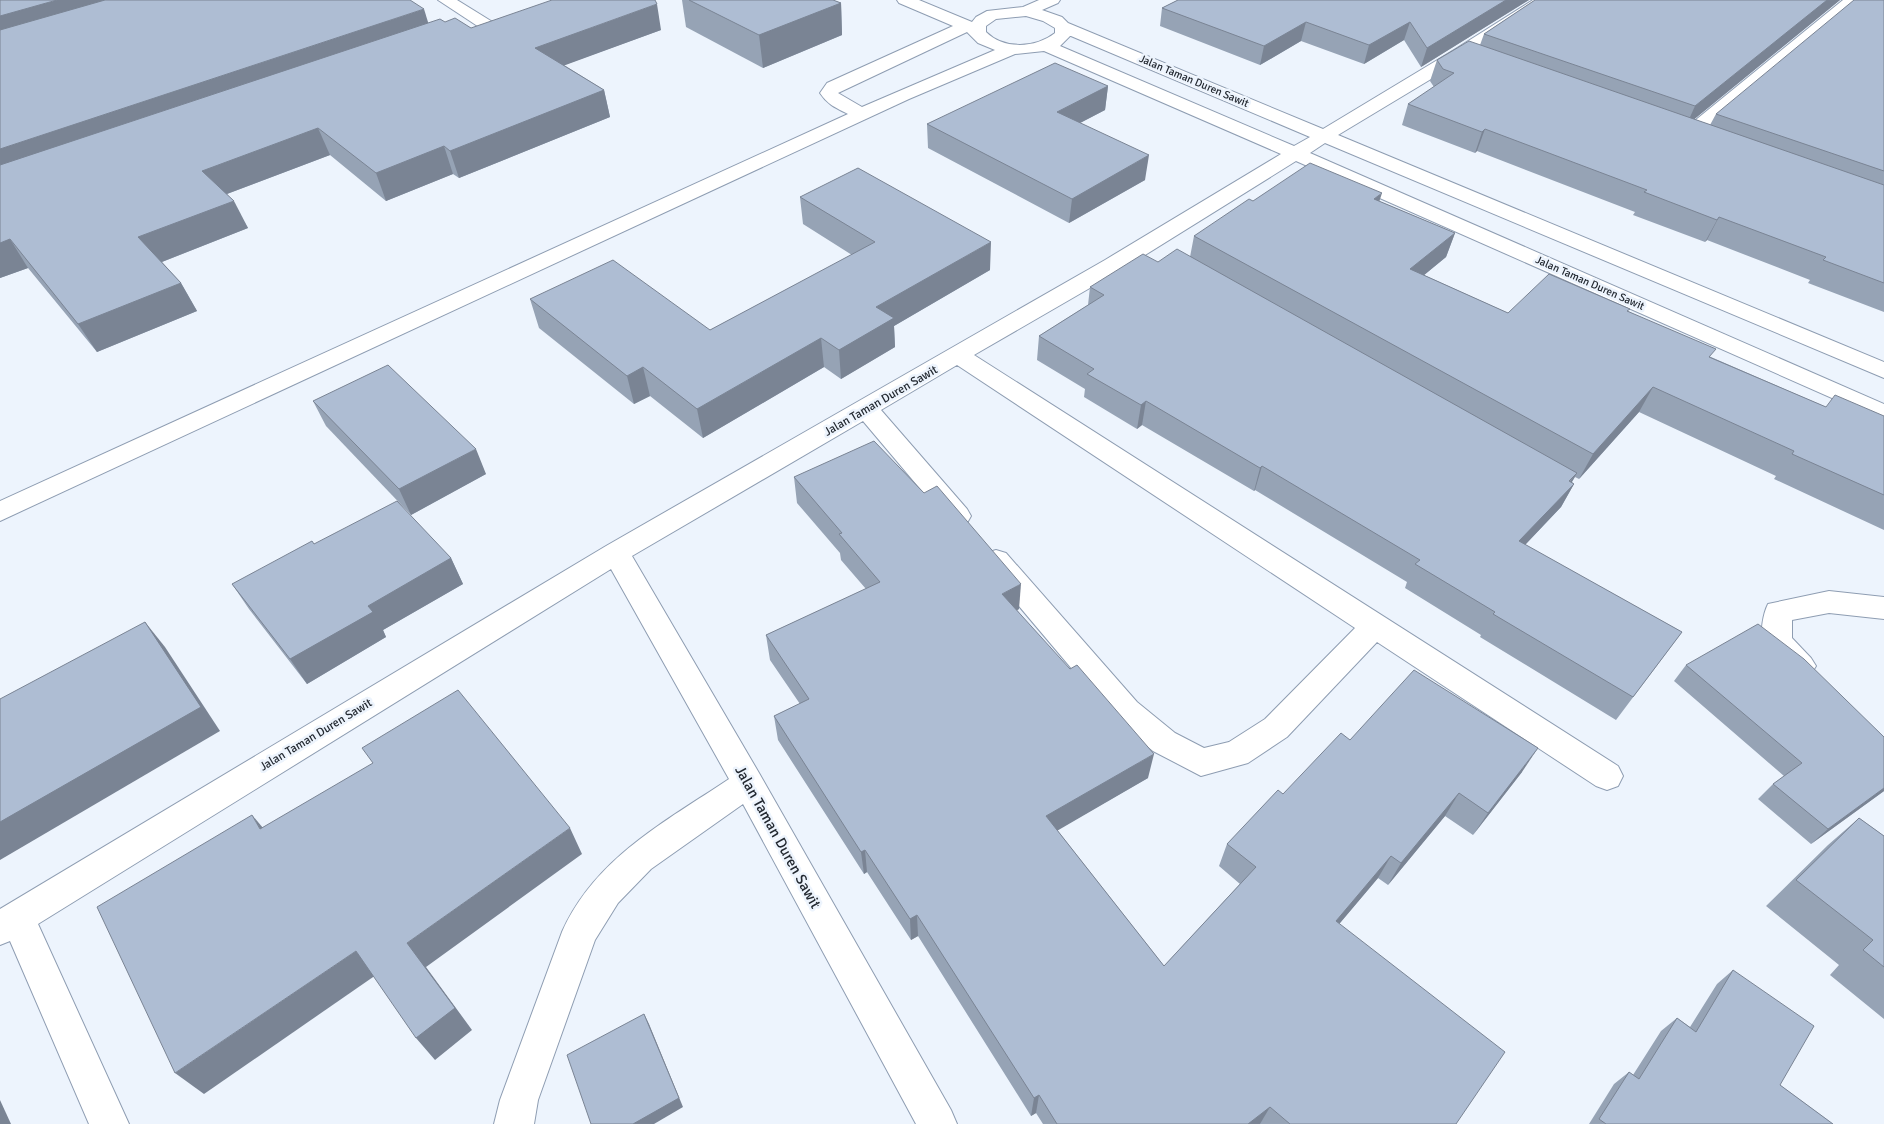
<svg xmlns="http://www.w3.org/2000/svg" width="1884" height="1124" font-family="Signika,sans-serif">
<style>
.lines{fill:none;stroke-linecap:round;stroke-linejoin:round}
.street-casing{stroke:#8e9db2;stroke-width:2}
.street{fill:#fff;fill-rule:evenodd}
.wall{fill:#96a3b5}
.shaded-wall{fill:#7a8494}
.building{fill:#aebdd3;stroke:#7a8494}
.labels{text-anchor:middle;dominant-baseline:central;stroke-width:5;stroke-linejoin:round;paint-order:stroke}
.far-street-label{font-size:11px;fill:#232931;stroke:#edf4fd}
.street-label{font-size:12px;fill:#232931;stroke:#edf4fd}
.near-street-label{font-size:15px;fill:#232931;stroke:#edf4fd}
</style>
<rect width="100%" height="100%" fill="#edf4fd"/>
<g class="lines">
<g class="street-casing">
<g id="street">
<path d="M438,0H457L491,21L493,24L491,27H479Z"/>
<path d="M897,0H919L972,22L976,17L987,11L1023,7L1039,0H1060L1058,3L1042,10L1062,17L1068,23L1323,129L1454,50L1533,0H1552L1466,58L1338,135L1884,362V378L1325,143L1310,153L1884,404V421L1296,161L1121,270L974,355L1618,766L1623,776L1618,786L1607,790L1596,786L1377,642L1287,737L1248,763L1201,776L1153,751L1115,720L986,567L982,560L986,553L996,550L1006,553L1137,702L1175,733L1204,748L1229,742L1265,719L1355,628L957,365L881,410L967,509L971,516L967,523L958,526L949,523L863,421L632,556L759,773L951,1110L957,1124H916L743,804L651,869L618,903L595,940L538,1100L534,1124H494L500,1100L562,932C595,858 665,822 729,779L611,569L38,924L129,1124H89L10,941L0,945V909L606,546L1105,260L1281,154L1044,51L1015,54L909,99L0,521V501L848,114C836,108 827,104 820,93L827,83L953,26L899,3ZM1026,16L1043,21L1055,28V33C1036,48 1004,50 986,32V26L996,19ZM967,32L978,43L995,50L862,107L838,93ZM1070,36H1071L1310,137L1294,146L1060,46Z"/>
<path d="M1843,0H1868L1884,3V13L1853,8L1695,140L1688,142L1681,140L1679,136L1681,132Z"/>
<path d="M1829,591L1884,597V619L1829,613L1792,620V638L1811,658L1816,666L1811,674C1808,676 1803,678 1800,678C1790,677 1766,653 1763,643C1760,632 1763,614 1768,604Z"/>
</g>
</g>
<use href="#street" class="street"/>
</g>
<g class="wall">
<path d="M0,0L429,23L445,22L471,28L661,30L564,65L604,90L610,117L459,178L453,174L386,201L330,155L227,194L248,228L162,262L181,283L197,311L97,352L28,268L0,278Z"/>
<path d="M682,0H833L841,3L842,35L763,68L686,27Z"/>
<path d="M1178,0H1529L1421,67L1404,40L1364,64L1301,41L1260,65L1160,26L1162,8Z"/>
<path d="M1535,0H1840L1694,119L1710,125L1716,114L1884,0V312L1808,283L1810,280L1707,240L1705,242L1633,215L1635,212L1477,151L1475,153L1402,125L1408,104L1434,87L1430,81L1437,60L1480,45L1484,34Z"/>
<path d="M1108,86L1105,110L1080,123L1145,180L1069,223L928,148L927,124Z"/>
<path d="M800,197L990,270L894,326L895,347L841,379L824,367L703,438L650,396L634,404L539,328L530,299L710,330L852,255L803,224Z"/>
<path d="M1253,201H1379L1455,233L1446,257L1424,275L1508,313L1628,311L1711,357L1826,407L1884,416V530L1774,479L1776,476L1639,412L1579,479L1575,477L1572,482L1574,484L1561,507L1525,545L1682,632L1616,720L1480,637L1481,635L1405,588L1407,582L1255,490L1254,491L1142,425L1137,429L1084,397L1085,389L1037,360L1039,336L1088,305L1090,287L1158,262L1190,257L1194,236Z"/>
<path d="M313,401L486,474L411,515L326,426Z"/>
<path d="M794,477L1019,609L1017,610L1148,778L1057,830L1164,966L1240,884L1219,866L1227,844L1283,794L1350,740L1522,772L1473,835L1445,816L1388,885L1378,878L1339,924L1456,1124H1043L1036,1113L1031,1116L918,936L911,940L867,872L864,874L778,740L774,716L800,704L770,660L766,635L866,589L841,560L840,553L797,503Z"/>
<path d="M314,544L451,558L463,584L383,630L386,637L307,684L249,609L232,584Z"/>
<path d="M1686,665L1884,737V791L1811,844L1758,799L1773,784L1784,776L1674,681Z"/>
<path d="M1859,818L1884,836V1019L1830,975L1839,965L1766,906L1828,845Z"/>
<path d="M1733,970L1780,1085L1833,1124H1589L1614,1084L1629,1072L1633,1075L1661,1031L1677,1018L1690,1027L1717,984Z"/>
</g>
<g class="shaded-wall">
<path d="M57,0H156L0,46V16Z"/>
<path d="M1506,0H1529L1421,67L1427,48Z"/>
<path d="M1827,0H1840L1686,126L1695,106Z"/>
<path d="M841,3L842,35L763,68L759,35Z"/>
<path d="M657,4L661,30L541,74L535,48Z"/>
<path d="M424,9L432,35L0,182V149Z"/>
<path d="M1306,22L1301,41L1260,65L1264,46Z"/>
<path d="M1410,22L1404,40L1364,64L1369,45Z"/>
<path d="M1108,86L1105,110L1055,136L1057,112Z"/>
<path d="M604,90L610,117L459,178L450,151Z"/>
<path d="M318,128L330,155L216,198L202,171Z"/>
<path d="M1485,129L1477,151L1475,153L1482,132Z"/>
<path d="M444,146L453,174L386,201L376,173Z"/>
<path d="M1149,155L1145,180L1069,223L1072,199Z"/>
<path d="M1382,193L1374,218V199Z"/>
<path d="M234,201L248,228L154,265L138,237Z"/>
<path d="M1719,217L1707,240L1705,242L1717,220Z"/>
<path d="M1455,233L1446,257L1401,294L1410,269Z"/>
<path d="M10,239L28,268L0,278V243Z"/>
<path d="M991,242L990,270L894,326L895,347L841,379L839,350L876,307Z"/>
<path d="M181,283L197,311L97,352L78,324Z"/>
<path d="M821,338L824,367L703,438L697,409Z"/>
<path d="M643,367L650,396L634,404L627,376Z"/>
<path d="M1653,387L1639,412L1579,479L1593,454Z"/>
<path d="M1146,401L1142,425L1137,429L1141,405Z"/>
<path d="M476,449L486,474L411,515L399,489Z"/>
<path d="M1262,466L1255,490L1254,491L1260,468Z"/>
<path d="M1577,473L1567,490L1574,484L1561,507L1506,565L1519,541Z"/>
<path d="M451,558L463,584L383,630L386,637L307,684L290,659L368,606Z"/>
<path d="M1021,584L1019,609L1001,619L1002,594Z"/>
<path d="M145,622L165,647L220,731L0,860V822Z"/>
<path d="M1538,748L1522,772L1473,835L1488,813Z"/>
<path d="M1154,754L1148,778L1043,839L1046,816Z"/>
<path d="M1884,788V791L1811,844L1828,829Z"/>
<path d="M1459,793L1445,816L1388,885L1401,863Z"/>
<path d="M252,815L274,841L260,829Z"/>
<path d="M570,828L582,854L426,967L472,1030L435,1060L416,1038L407,943Z"/>
<path d="M865,850L867,872L864,874L861,852Z"/>
<path d="M1391,856L1378,878L1324,942L1336,921Z"/>
<path d="M917,915L918,936L911,940L910,919Z"/>
<path d="M356,951L376,975L204,1094L175,1073Z"/>
<path d="M644,1014L649,1024L683,1107L654,1124H633Z"/>
<path d="M1039,1095L1036,1113L1031,1116L1034,1098Z"/>
<path d="M0,1100L11,1124H0Z"/>
<path d="M1270,1107L1260,1124H1248Z"/>
</g>
<g class="building">
<path d="M0,0H57L0,16Z"/>
<path d="M105,0H410L424,9L0,149V30Z"/>
<path d="M552,0H655L657,4L535,48L604,90L450,151L444,146L376,173L318,128L202,171L234,201L138,237L181,283L78,324L10,239L0,243V165L440,19L445,22L455,18L471,28Z"/>
<path d="M689,0H833L841,3L759,35Z"/>
<path d="M1178,0H1506L1427,48L1410,22L1369,45L1306,22L1264,46L1162,8Z"/>
<path d="M1535,0H1827L1695,106L1484,34Z"/>
<path d="M1854,0H1884V171L1716,114Z"/>
<path d="M1469,41L1884,185V283L1823,260L1826,257L1719,217L1717,220L1644,192L1647,190L1485,129L1482,132L1408,104L1454,73L1443,69L1437,60Z"/>
<path d="M1055,63L1108,86L1057,112L1149,155L1072,199L927,124Z"/>
<path d="M1310,163L1382,193L1374,199L1455,233L1410,269L1508,313L1549,274L1630,309L1627,311L1716,349L1709,357L1826,407L1835,395L1884,416V495L1792,454L1794,451L1653,387L1593,454L1194,236L1249,199L1253,201Z"/>
<path d="M858,168L991,242L876,307L894,318L839,350L821,338L697,409L643,367L627,376L530,299L613,260L710,330L875,242L800,197Z"/>
<path d="M1177,249L1577,473L1569,481L1574,484L1519,541L1682,632L1633,697L1493,614L1495,612L1415,564L1420,560L1262,466L1260,468L1146,401L1141,405L1087,374L1094,369L1039,336L1104,295L1090,287L1143,254L1158,262Z"/>
<path d="M388,365L476,449L399,489L313,401Z"/>
<path d="M874,441L924,493L937,486L1021,584L1002,594L1070,669L1077,665L1154,754L1046,816L1164,966L1256,867L1227,844L1278,790L1283,794L1341,733L1350,740L1414,670L1538,748L1488,813L1459,793L1401,863L1391,856L1336,921L1505,1052L1456,1124H1290L1270,1107L1248,1124H1057L1039,1095L1034,1098L917,915L910,919L865,850L861,852L774,716L809,699L766,635L880,582L839,534L842,533L794,477Z"/>
<path d="M397,501L451,558L368,606L373,612L290,659L232,584L312,541L314,544Z"/>
<path d="M145,622L201,707L0,822V699Z"/>
<path d="M1758,624L1804,659L1884,737V788L1828,829L1773,784L1802,763L1686,665Z"/>
<path d="M458,690L570,828L407,943L455,1008L416,1038L356,951L175,1073L97,907L252,815L260,829L373,763L362,748Z"/>
<path d="M1859,818L1884,836V967L1863,950L1873,940L1796,880Z"/>
<path d="M1733,970L1814,1026L1780,1085L1833,1124H1606L1599,1119L1629,1072L1639,1079L1677,1018L1696,1032Z"/>
<path d="M644,1014L679,1098L633,1124H591L567,1055Z"/>
</g>
<g class="labels">
<g class="far-street-label">
<text transform="translate(1194 81) rotate(23)">Jalan Taman Duren Sawit</text>
<text transform="translate(1590 283) rotate(24)">Jalan Taman Duren Sawit</text>
</g>
<g class="street-label">
<text transform="translate(881 401) rotate(-30)">Jalan Taman Duren Sawit</text>
<text transform="translate(316 735) rotate(-31)">Jalan Taman Duren Sawit</text>
</g>
<g class="near-street-label">
<text transform="translate(778 837) rotate(61)">Jalan Taman Duren Sawit</text>
</g>
</g>
</svg>
